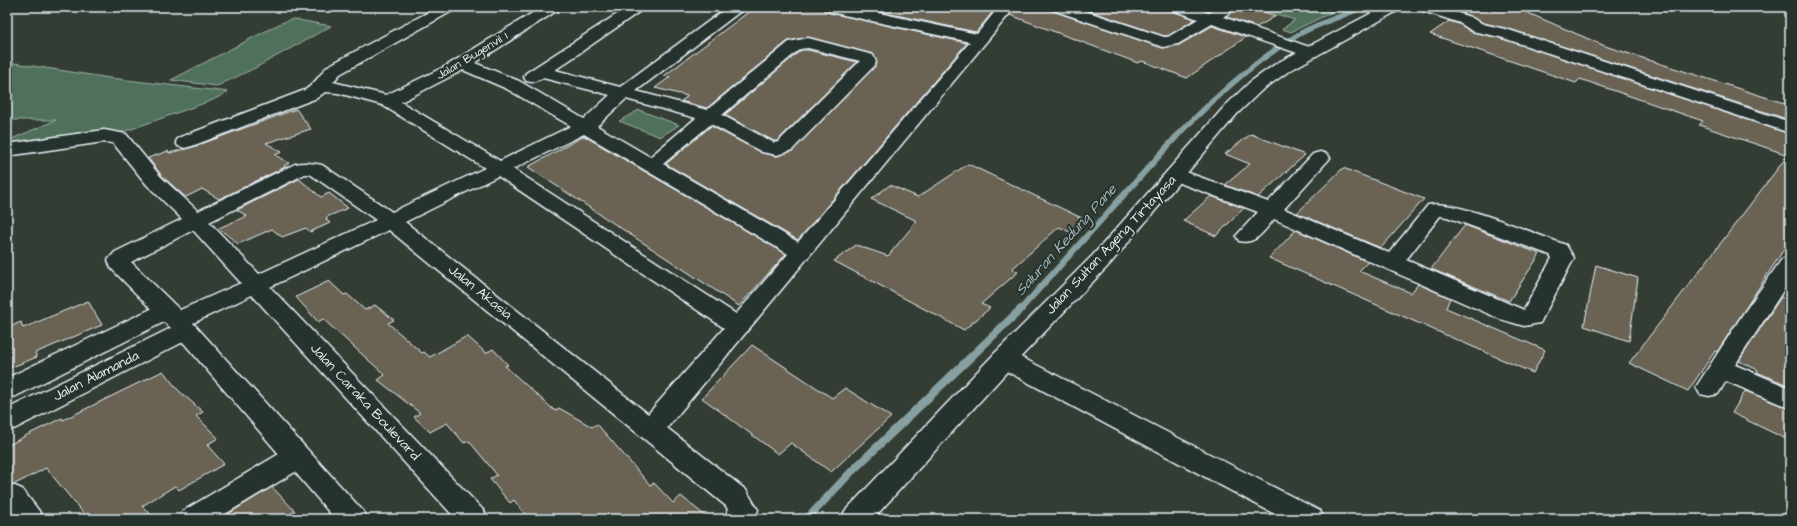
<svg xmlns="http://www.w3.org/2000/svg" width="1797" height="526" font-family="'Architects Daughter',sans-serif">
<style>
.green{fill:#50715c;stroke:#9cb1aa}
.lines{fill:none;stroke-linecap:round;stroke-linejoin:round}
.stream-far2{stroke:#87a1a3;stroke-width:5.5}
.stream-far1{stroke:#87a1a3;stroke-width:6}
.stream{stroke:#87a1a3;stroke-width:8}
.building{fill:#6a6452;stroke:#e8f1f8}
.street-casing{stroke:#e8f1f8;stroke-width:3}
.primary-casing{stroke:#e8f1f8;stroke-width:3}
.street{fill:#26332d;fill-rule:evenodd}
.primary{fill:#26332d;fill-rule:evenodd}
.labels{text-anchor:middle;dominant-baseline:central;stroke-width:4;stroke-linejoin:round;paint-order:stroke}
.far-street-label{font-size:12px;fill:#e8f1f8;stroke:#26332d}
.street-label{font-size:14px;fill:#e8f1f8;stroke:#26332d}
.water-label{font-size:15px;font-style:italic;fill:#a8bbc0;stroke:#26332d}
</style>
<rect width="100%" height="100%" fill="#343d34"/>
<filter id="ink" filterUnits="userSpaceOnUse"><feTurbulence type="fractalNoise" baseFrequency=".025" numOctaves="2"/><feDisplacementMap in="SourceGraphic" scale="8" xChannelSelector="R" yChannelSelector="G"/><feConvolveMatrix kernelMatrix="1 2 1 2 8 2 1 2 1" color-interpolation-filters="sRGB"/></filter>
<g filter="url(#ink)">
<g class="green">
<path d="M1254,7H1343L1291,32L1282,29L1295,20Z"/>
<path d="M293,19L331,26L255,68L217,86L171,80L281,23Z"/>
<path d="M7,62L110,78L228,92L213,100L123,132L7,146V141L56,120H7L10,115L7,114Z"/>
<path d="M639,110L679,125L660,137L619,121Z"/>
</g>
<g class="lines">
<path class="stream-far2" d="M1175,138C1213,99 1254,61 1301,33C1320,23 1343,16 1363,7"/>
<path class="stream-far1" d="M1020,310L1176,137"/>
<path class="stream" d="M807,519L851,472L1021,309"/>
</g>
<g class="building">
<path d="M755,7H820L830,13L967,43L798,240L666,164L711,126L762,153L777,156L792,151L877,63L873,54L808,37L788,41L707,108L681,101L688,96L655,88L670,77L664,76Z"/>
<path d="M858,7H996V8L976,32Z"/>
<path d="M1014,7H1048L1053,11L1163,48L1179,45L1212,26L1246,37L1187,78L1142,61L1138,63L1010,15Z"/>
<path d="M1078,7H1168L1172,11L1195,19L1168,36H1164Z"/>
<path d="M1238,7H1250L1276,16L1257,27L1226,17Z"/>
<path d="M1471,7H1514L1605,46L1790,105V120L1509,29L1484,23L1462,13Z"/>
<path d="M1449,21L1459,24L1472,32L1500,38L1790,134V240L1717,352L1715,351L1688,391L1629,363L1788,155L1699,125L1703,121L1580,79L1576,83L1430,34Z"/>
<path d="M801,50H808L857,62L777,141H774L725,115Z"/>
<path d="M296,109L311,129L266,143L282,152L275,155L289,163L284,166L285,167L219,199L202,189L186,197L183,195L162,176L148,158L168,151L169,153L193,147Z"/>
<path d="M1251,134L1305,155L1258,197L1225,185L1250,164L1225,154Z"/>
<path d="M584,136L786,254L739,306L528,167Z"/>
<path d="M968,164L1088,221L1072,233L1059,227L1012,269L1018,272L981,304L990,308L964,330L834,261L856,245L888,256L917,221L871,199L890,185L918,197Z"/>
<path d="M1343,168L1424,199L1381,248L1297,213Z"/>
<path d="M299,179L321,197L329,193L348,208L329,216L326,219L330,223L310,232L306,228L282,237L272,229L238,244L219,228L247,216L237,210Z"/>
<path d="M1211,196L1244,208L1216,236L1183,221Z"/>
<path d="M1465,225L1540,254L1509,301L1431,269Z"/>
<path d="M1296,230L1368,262L1359,271L1411,293L1418,284L1450,298L1446,308L1545,350L1533,373L1269,258Z"/>
<path d="M1596,265L1638,278L1629,341L1584,326Z"/>
<path d="M329,281L344,295L347,294L365,310L375,305L394,320L388,323L422,353L424,352L430,357L467,336L486,353L493,349L508,365L505,366L555,411L559,408L592,427L597,424L650,485L654,483L673,503L681,496L709,519H528L514,500L510,503L490,479L497,475L469,441L464,443L447,423L430,432L414,417L420,413L378,380L385,375L323,319L318,322L296,297Z"/>
<path d="M1781,297L1790,301V386L1757,372L1758,370L1739,361Z"/>
<path d="M88,301L102,325L35,353L37,357L7,369V328L21,322L23,328Z"/>
<path d="M752,345L832,398L845,388L891,417L831,472L791,443L778,454L702,398Z"/>
<path d="M163,371L178,390L203,412L196,416L218,438L207,445L224,464L179,490L175,486L142,506L155,519H88L46,468L15,484L7,485V446L27,435L62,418L63,420Z"/>
<path d="M1745,391L1790,409V441L1732,413Z"/>
<path d="M272,487L295,511L282,519H220Z"/>
</g>
<g class="lines">
<g class="street-casing">
<g id="street">
<path d="M438,7H457L454,10L340,74L333,82L386,95L446,66L542,7H561L558,10L475,63L519,81L584,119L610,95L543,78L532,82L526,81L524,77L526,73L628,7H646L555,70L620,87L728,7H746L636,91L707,110L789,42L808,38L873,55L876,62L874,66L792,150L777,155L762,152L711,124L663,164L798,242L970,42L830,12L825,10L822,7H851L977,34L997,9V7H1013L1010,13L667,428L746,490L758,510L754,519H724L728,510L726,506L389,230L270,287L484,511L488,519H456L252,295L193,323L363,511L367,519H335L295,472L217,519H179L183,511L279,454L183,342L16,428L7,431V409L171,328L164,322L16,396L7,398V378L151,309L111,268L108,260L115,252L182,219L147,185L113,143L104,142L7,156V144L104,130L126,134L161,177L198,211L295,164C304,162 313,163 322,165L392,212L485,168L382,105L338,93L325,92L317,98L192,146L185,148L178,146L176,142L178,138L305,90C315,84 319,75 328,66ZM808,48L860,61L778,142L774,143L722,115L800,49ZM463,70L507,89L571,126L500,161L401,102ZM626,99L696,118L650,157L597,126ZM584,134L788,254L736,314L513,169ZM305,174H310L376,220L259,274L209,222ZM498,176L724,328L648,414L405,222ZM193,230L241,283L180,310L131,262Z"/>
<path d="M1050,7H1073L1164,37H1168L1198,19L1173,10L1170,7H1193L1209,13L1218,7H1237L1223,17L1315,49L1317,52L1315,55L1309,57L1303,55L1212,24L1178,44L1163,47L1053,10Z"/>
<path d="M1417,7H1440L1470,17L1483,24L1509,30L1790,122V133L1500,37L1472,31L1460,23L1420,10Z"/>
<path d="M1320,152L1327,154L1330,158L1284,209L1389,253L1428,205C1453,198 1537,235 1566,245L1574,258L1540,323L1524,326L1500,319L1274,219C1264,231 1256,245 1239,241L1236,236L1258,212L1169,179L1166,175L1169,171L1176,169L1183,171L1268,202L1313,154ZM1440,216L1447,217L1550,255L1552,258L1524,310L1406,260Z"/>
<path d="M1790,257V280L1735,365L1790,388V408L1726,381L1718,394L1709,396L1700,394L1696,387L1743,314L1782,259Z"/>
<path d="M1004,350L1013,353L1320,511L1324,519H1284L995,365L992,359L995,353Z"/>
<path d="M12,485L22,489L39,511L43,519H12L7,512V487Z"/>
</g>
</g>
<g class="primary-casing">
<path id="primary" d="M1383,7H1402L1399,10L1289,71L1262,90L1237,114L1109,265L1013,365L873,519H841L845,511L995,353L1093,255L1225,106L1250,82L1277,63Z"/>
</g>
<use href="#street" class="street"/>
<use href="#primary" class="primary"/>
</g>
</g>
<g class="labels">
<g class="far-street-label">
<text transform="translate(472 56) rotate(-31)">Jalan Bugenvil 1</text>
</g>
<g class="street-label">
<text transform="translate(1111 245) rotate(-47)">Jalan Sultan Ageng Tirtayasa</text>
<text transform="translate(480 292) rotate(39)">Jalan Akasia</text>
<text transform="translate(96 376) rotate(-27)">Jalan Alamanda</text>
<text transform="translate(365 402) rotate(47)">Jalan Caraka Boulevard</text>
</g>
<g class="water-label">
<text transform="translate(1066 240) rotate(-48)">Saluran Kedung Pane</text>
</g>
</g>
<rect width="1797" height="526" fill="none" stroke="#26332d" stroke-width="24"/>
<rect x="12" y="12" width="1773" height="502" fill="none" stroke="#e8f1f8" stroke-width="1.5" filter="url(#ink)"/>
</svg>
